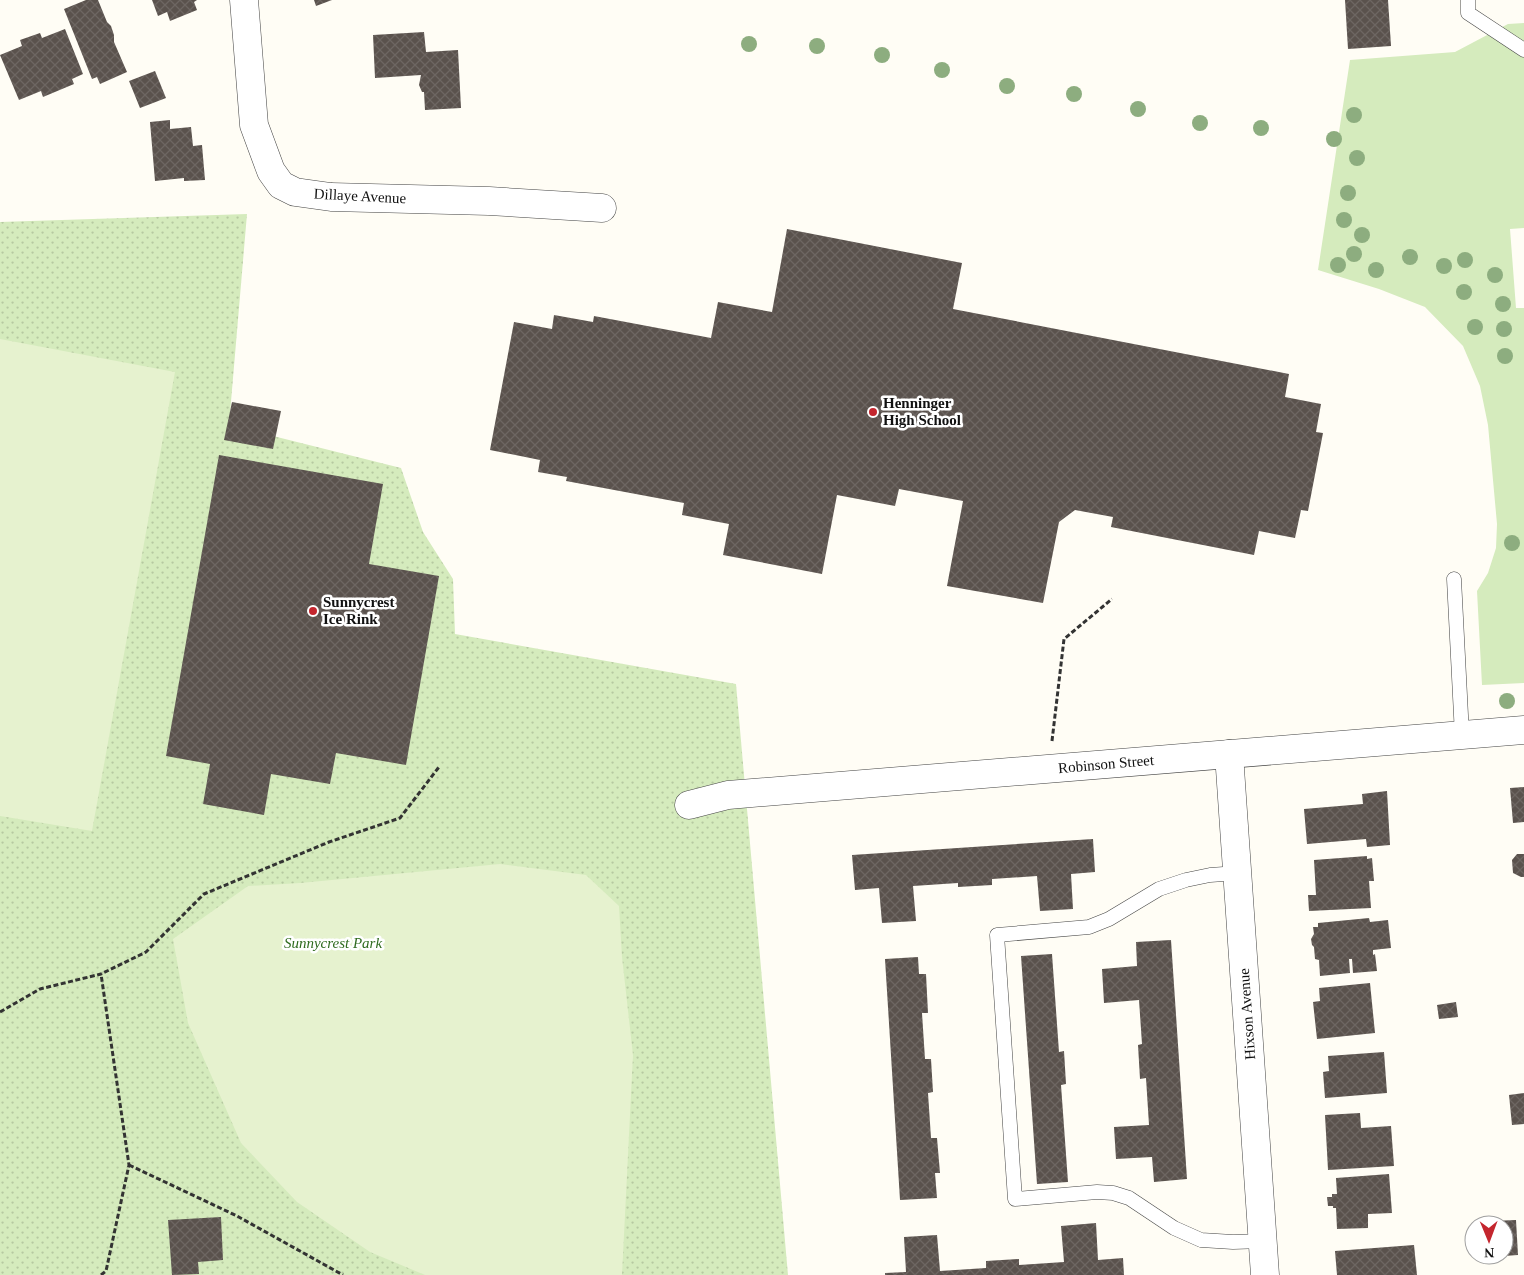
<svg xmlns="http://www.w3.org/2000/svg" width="1524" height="1275" font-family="'Times New Roman',serif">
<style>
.grass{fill:#d5ebbd}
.park{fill:url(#park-dots)}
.pitch{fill:#e6f2cf}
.building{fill:url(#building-cross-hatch)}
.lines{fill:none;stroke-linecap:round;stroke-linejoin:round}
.service-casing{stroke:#444;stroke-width:15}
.minor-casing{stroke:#444;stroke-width:29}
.path{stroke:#333;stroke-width:3;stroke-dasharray:5 2.5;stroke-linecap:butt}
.service{stroke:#fff;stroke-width:14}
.minor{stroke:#fff;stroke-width:28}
.tree{fill:#8dad7f}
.poi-dot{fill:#c4262e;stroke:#fff;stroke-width:2}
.labels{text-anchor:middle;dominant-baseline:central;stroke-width:5;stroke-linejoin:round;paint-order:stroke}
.street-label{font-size:15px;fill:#111;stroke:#fff}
.poi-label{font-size:15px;font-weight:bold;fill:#111;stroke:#fff;text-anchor:start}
.park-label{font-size:15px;font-style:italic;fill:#2f6b1f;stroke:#fff}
</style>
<defs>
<pattern id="park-dots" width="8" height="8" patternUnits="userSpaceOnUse" patternTransform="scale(1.25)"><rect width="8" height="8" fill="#d5ebbd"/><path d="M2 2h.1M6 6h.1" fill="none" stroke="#b6c8a1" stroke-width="1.8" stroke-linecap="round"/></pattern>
<pattern id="building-cross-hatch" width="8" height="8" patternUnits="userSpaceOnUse" patternTransform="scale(1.25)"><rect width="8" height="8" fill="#5a524d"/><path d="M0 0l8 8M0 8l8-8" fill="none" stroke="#6d6662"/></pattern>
</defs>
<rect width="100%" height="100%" fill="#fffdf5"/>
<path class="grass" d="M1524,23V228L1510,229L1516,308H1524V683L1482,685L1477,591L1488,573L1496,548L1497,524L1488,425L1480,386L1463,346L1425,307L1379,289L1318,270L1350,60L1455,52L1508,24Z"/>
<path class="park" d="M247,214L229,425L401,468L423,532L453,579L455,634L736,684L788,1275H0V222Z"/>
<g class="pitch">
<path d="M0,339L175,372L92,831L0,816Z"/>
<path d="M500,864L586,875L619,906L622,957L633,1055L622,1275H425L370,1252L297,1202L241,1143L188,1023L173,939L248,886L300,883Z"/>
</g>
<g class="building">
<path d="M86,0H98L107,22L111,26L114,35V42L127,72L100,84L97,77L92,79L64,9Z"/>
<path d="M152,0H197L194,2L197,10L170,21L167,12L158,16Z"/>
<path d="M314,0H332L316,6Z"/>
<path d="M1345,0H1388L1391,46L1348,49Z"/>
<path d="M65,29L83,74L72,79L74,84L43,97L41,91L19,100L0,55L22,46L20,40L40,33L42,38Z"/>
<path d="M424,32L426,52L458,50L461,108L425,110L424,92H422L419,85L421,75L375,78L373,35Z"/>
<path d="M155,71L166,98L140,108L129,81Z"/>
<path d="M170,120V129L191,127L193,146L202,145L205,180L184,181V178L155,181L150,122Z"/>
<path d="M787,229L962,263L953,309L1289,374L1285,397L1321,404L1316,432L1323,433L1308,511L1301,510L1295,538L1259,531L1254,555L1111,527L1113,517L1075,510L1059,522L1043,603L947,586L963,501L899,489L895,506L837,495L822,574L723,555L729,524L682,515L684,503L566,481L567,477L538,472L540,460L490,450L514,322L552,329L554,315L593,322L594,316L711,338L718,302L772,312Z"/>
<path d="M232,402L281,411L273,449L224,440Z"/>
<path d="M219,455L383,484L369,564L439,576L406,765L336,753L330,784L271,774L264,815L203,804L210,764L166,756Z"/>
<path d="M1524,787V822L1513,823L1510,788Z"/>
<path d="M1387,791L1390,845L1367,847L1366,839L1307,844L1304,809L1363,804L1362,794Z"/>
<path d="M1093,839L1095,872L1071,874L1073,909L1040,911L1037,876L992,879V885L958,887V883L913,886L916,921L882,923L879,888L855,890L852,855Z"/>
<path d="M1517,854H1524V877H1521L1513,873L1512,860Z"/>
<path d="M1367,856V859L1372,858L1374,881H1369L1371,908L1309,911L1308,895H1316L1314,860Z"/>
<path d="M1369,918L1370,922L1388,920L1391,948L1373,950V955L1375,954L1377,971L1353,973L1352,959H1349L1350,973L1320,976L1319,960L1315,959L1314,947L1312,945L1311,939L1314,934L1313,927H1318V923Z"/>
<path d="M1171,940L1187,1179L1154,1182L1152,1157L1116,1159L1114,1127L1149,1125L1146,1078L1140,1079L1138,1045L1142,1044L1139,1000L1104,1003L1102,969L1137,966L1136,942Z"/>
<path d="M1052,954L1059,1052L1064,1051L1066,1084L1061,1085L1068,1182L1037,1184L1021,956Z"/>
<path d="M918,957L919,974H926L928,1013H922L925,1059H931L933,1092L928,1093L931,1138H937L940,1173H935L937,1198L900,1200L885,959Z"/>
<path d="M1370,983L1375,1033L1317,1039L1313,1002L1320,1001L1319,988Z"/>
<path d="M1456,1002L1458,1017L1439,1019L1437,1005Z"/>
<path d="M1384,1052L1387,1093L1325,1098L1323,1072L1329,1071L1328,1056Z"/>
<path d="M1524,1093V1124L1512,1125L1509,1095Z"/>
<path d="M1360,1113L1361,1128L1391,1126L1394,1166L1328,1170L1325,1115Z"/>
<path d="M1389,1174L1392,1213L1368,1214V1228L1337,1229L1336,1208H1333V1206H1328L1327,1197H1332V1194H1337L1336,1178Z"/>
<path d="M221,1217L223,1260L198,1262L199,1274L172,1275L168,1220Z"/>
<path d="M1516,1220L1518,1255L1504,1256V1225H1492V1221Z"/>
<path d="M1096,1223L1098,1260L1123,1258L1124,1275H885V1273L906,1272L904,1237L937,1235L940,1271L986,1268V1261L1019,1259V1265L1064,1262L1061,1226Z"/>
<path d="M1414,1245L1417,1275H1337L1335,1251Z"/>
</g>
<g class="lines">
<g class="service-casing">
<g id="service">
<path d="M1468,0V13L1524,50"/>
<path d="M1454,579L1462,735"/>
<path d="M1238,873L1210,875L1186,880L1159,889L1109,919L1089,927L997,935L1015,1199L1097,1192L1113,1193L1129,1198L1174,1228L1201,1240L1233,1242L1263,1241"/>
</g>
</g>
<g class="minor-casing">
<g id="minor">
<path d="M244,0L254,125L271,171L281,185L295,192L331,197L489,201L602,208"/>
<path d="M1229,754L1265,1275"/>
<path d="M689,805L728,795L1524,730"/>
</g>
</g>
<g class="path">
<path d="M1052,741L1064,639L1112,599"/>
<path d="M0,1012L40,989L101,974L146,952L204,894L329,842L400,818L439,767"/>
<path d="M129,1165L237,1216L343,1275"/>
<path d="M101,1275L106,1271L129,1165L101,974"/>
</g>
<use href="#service" class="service"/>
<use href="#minor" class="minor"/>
</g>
<g class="tree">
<circle cx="749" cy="44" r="8"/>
<circle cx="817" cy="46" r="8"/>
<circle cx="882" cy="55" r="8"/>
<circle cx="942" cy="70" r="8"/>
<circle cx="1007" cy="86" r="8"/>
<circle cx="1074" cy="94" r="8"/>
<circle cx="1138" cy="109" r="8"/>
<circle cx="1354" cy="115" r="8"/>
<circle cx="1200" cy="123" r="8"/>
<circle cx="1261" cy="128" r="8"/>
<circle cx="1334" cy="139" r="8"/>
<circle cx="1357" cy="158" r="8"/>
<circle cx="1348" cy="193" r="8"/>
<circle cx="1344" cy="220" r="8"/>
<circle cx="1362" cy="235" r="8"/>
<circle cx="1354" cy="254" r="8"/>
<circle cx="1410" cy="257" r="8"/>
<circle cx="1465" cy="260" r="8"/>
<circle cx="1338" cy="265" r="8"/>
<circle cx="1444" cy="266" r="8"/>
<circle cx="1376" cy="270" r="8"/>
<circle cx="1495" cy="275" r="8"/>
<circle cx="1464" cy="292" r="8"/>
<circle cx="1503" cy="304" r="8"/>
<circle cx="1475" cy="327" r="8"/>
<circle cx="1504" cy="329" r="8"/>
<circle cx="1505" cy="356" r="8"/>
<circle cx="1512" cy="543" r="8"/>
<circle cx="1507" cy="701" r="8"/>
</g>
<g class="poi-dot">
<circle cx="873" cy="412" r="5"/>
<circle cx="313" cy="611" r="5"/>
</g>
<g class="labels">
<g class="street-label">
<text transform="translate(360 196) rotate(3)">Dillaye Avenue</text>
<text transform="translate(1106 764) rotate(-5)">Robinson Street</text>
<text transform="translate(1247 1014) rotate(-94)">Hixson Avenue</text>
</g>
<g class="poi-label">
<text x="883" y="403">Henninger<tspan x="883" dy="17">High School</tspan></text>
<text x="323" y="602">Sunnycrest<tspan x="323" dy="17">Ice Rink</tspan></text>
</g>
<g class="park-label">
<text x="333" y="943">Sunnycrest Park</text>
</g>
</g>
<g transform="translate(1489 1240) rotate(179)"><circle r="24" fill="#ffffff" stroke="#a0a0a0"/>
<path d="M0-4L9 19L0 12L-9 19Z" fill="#c4262e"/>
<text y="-8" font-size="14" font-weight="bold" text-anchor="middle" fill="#111111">N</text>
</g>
</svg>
